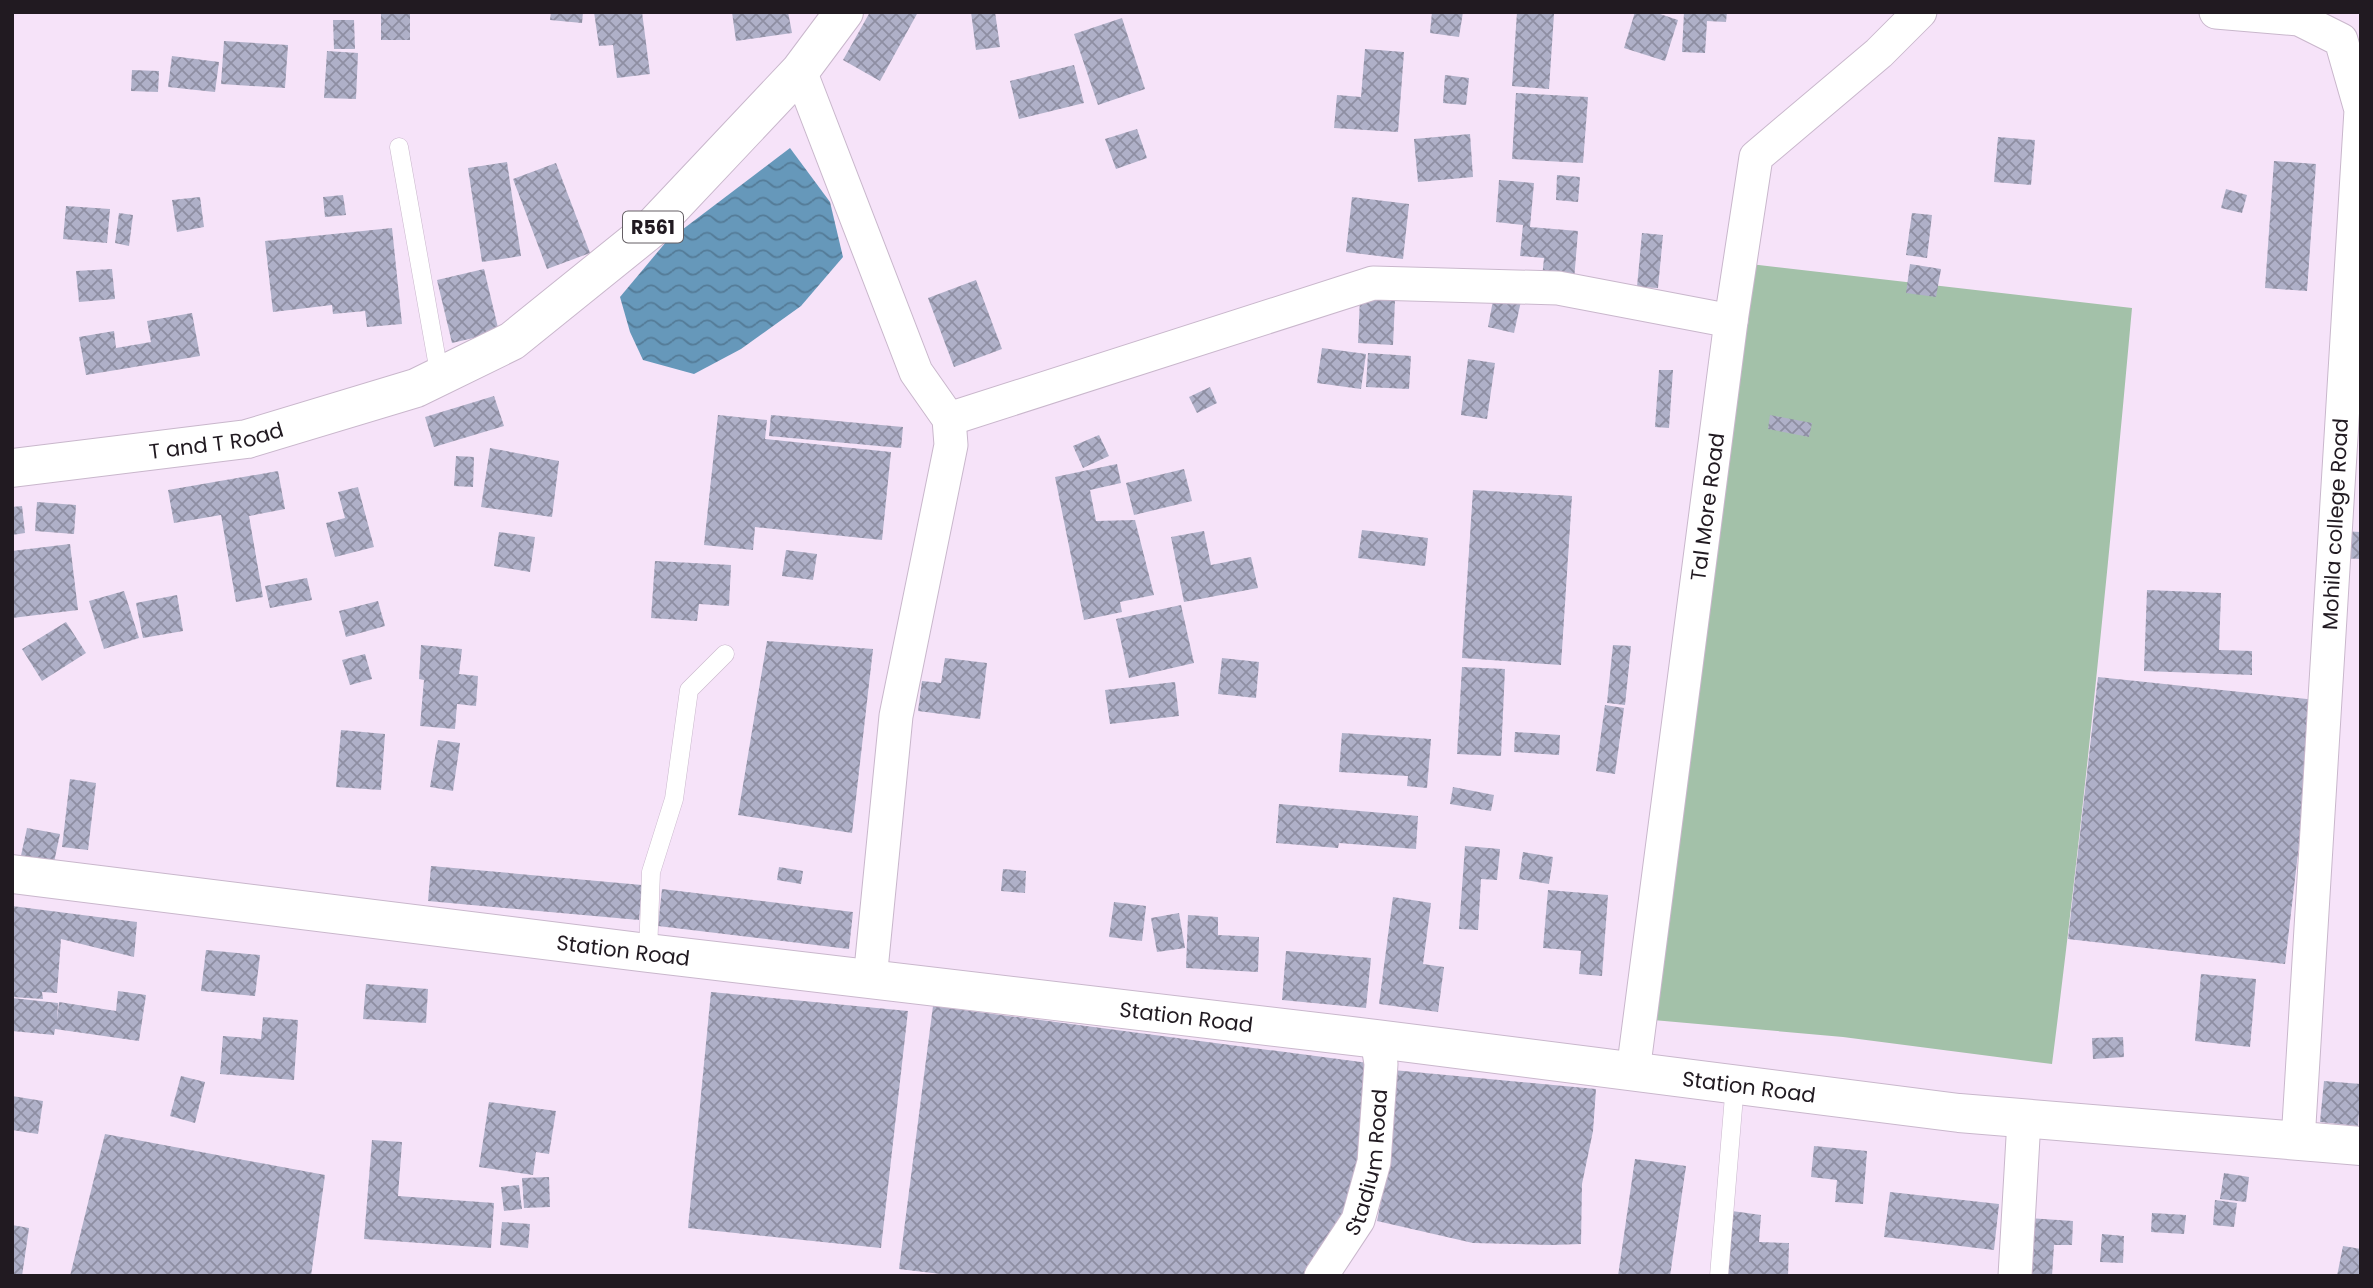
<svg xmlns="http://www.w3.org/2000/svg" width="2373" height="1288" font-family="Poppins,sans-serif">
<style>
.garden{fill:#a3c1a9}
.water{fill:url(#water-waves)}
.building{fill:url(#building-cross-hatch)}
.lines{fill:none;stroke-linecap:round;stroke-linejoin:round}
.lane-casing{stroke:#c9b7cc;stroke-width:19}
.street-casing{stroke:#c9b7cc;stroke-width:35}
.secondary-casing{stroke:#c9b7cc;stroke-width:40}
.primary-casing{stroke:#c9b7cc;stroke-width:40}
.lane{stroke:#fff;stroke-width:18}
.street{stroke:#fff;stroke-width:33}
.secondary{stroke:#fff;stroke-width:38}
.primary{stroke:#fff;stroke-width:38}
.labels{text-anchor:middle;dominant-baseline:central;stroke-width:6;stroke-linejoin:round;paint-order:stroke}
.shield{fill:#fff;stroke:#645f64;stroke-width:2}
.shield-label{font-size:19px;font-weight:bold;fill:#211a21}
.street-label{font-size:21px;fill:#211a21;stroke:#fff}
</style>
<defs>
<pattern id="water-waves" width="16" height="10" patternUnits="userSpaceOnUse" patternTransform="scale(1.75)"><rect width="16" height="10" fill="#6698ba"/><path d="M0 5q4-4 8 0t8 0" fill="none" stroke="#547b97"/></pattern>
<pattern id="building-cross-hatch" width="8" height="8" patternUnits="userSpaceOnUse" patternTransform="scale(1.75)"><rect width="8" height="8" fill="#afb0c8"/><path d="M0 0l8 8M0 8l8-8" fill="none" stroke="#8e8ea2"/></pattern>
</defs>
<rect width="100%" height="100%" fill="#f6e3f9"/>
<path class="garden" d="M1750,264L2132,308C2109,561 2084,813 2052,1064L1843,1037L1653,1020Z"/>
<path class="water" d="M790,148L830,202L843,257L801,306L741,349L694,374L643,360L630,332L620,297L666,242Z"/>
<g class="building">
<rect x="381" y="12" width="29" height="28"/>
<path d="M551,12H583L582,23L550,20Z"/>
<path d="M594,12H642L650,74L617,78L613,45L599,46Z"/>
<path d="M732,12H788L792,33L736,41Z"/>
<path d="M870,12H918L880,81L843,60Z"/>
<path d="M971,12H995L1000,47L976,50Z"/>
<path d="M1432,12H1463L1459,37L1430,33Z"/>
<path d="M1517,12L1554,14L1549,89L1512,86Z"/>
<path d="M1635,12H1654L1678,20L1665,61L1624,48Z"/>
<path d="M1684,12H1727L1726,22L1707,21L1705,53L1682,52Z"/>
<path d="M1122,18L1145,89L1098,105L1074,34Z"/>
<path d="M333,20H354L355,49H334Z"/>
<path d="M224,41L288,45L285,88L221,84Z"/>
<path d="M1365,49L1404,52L1398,132L1334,128L1337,95L1361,97Z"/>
<path d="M327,51L358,53L356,99L324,98Z"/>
<path d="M172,56L219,62L215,92L168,87Z"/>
<path d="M1074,65L1084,103L1019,119L1010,81Z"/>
<path d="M132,70L159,71L158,92L131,91Z"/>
<path d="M1445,75L1469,78L1466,105L1443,103Z"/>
<path d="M1516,93L1588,97L1583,163L1512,159Z"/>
<path d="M1137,129L1147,158L1116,169L1105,139Z"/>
<path d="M1470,134L1473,177L1418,182L1414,139Z"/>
<path d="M1998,137L2035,140L2031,185L1994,182Z"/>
<path d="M2274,161L2316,164L2307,291L2265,288Z"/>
<path d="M507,162L521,256L482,262L468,168Z"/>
<path d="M556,163L590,253L547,269L513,179Z"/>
<path d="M1557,175L1580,177L1578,202L1556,200Z"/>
<path d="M1499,180L1534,183L1530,227L1578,231L1574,281L1542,278L1544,258L1520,256L1523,225L1496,222Z"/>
<path d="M2226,189L2247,195L2242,213L2221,208Z"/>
<path d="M343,195L346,215L325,217L323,197Z"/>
<path d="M200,197L204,227L177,232L172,200Z"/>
<path d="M1352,197L1409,204L1403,259L1346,252Z"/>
<path d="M66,206L110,209L107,243L63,239Z"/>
<path d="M119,213L133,215L129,246L115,243Z"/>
<path d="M1912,213L1932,215L1927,258L1906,255Z"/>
<path d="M392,228L402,324L367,327L365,311L333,314L332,305L273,312L265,241Z"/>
<path d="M1642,233L1663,235L1658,288L1637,287Z"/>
<path d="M1910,264L1941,269L1936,297L1906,293Z"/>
<path d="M112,269L115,299L79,302L76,271Z"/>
<path d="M484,269L499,332L452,343L437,280Z"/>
<path d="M976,280L1002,349L954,367L928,298Z"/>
<path d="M1494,295L1521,301L1514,333L1488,327Z"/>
<path d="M1360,298L1395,300L1393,345L1358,343Z"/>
<path d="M192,313L200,356L86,375L79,337L114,331L116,348L151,342L147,321Z"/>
<path d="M1322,348L1366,354L1361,389L1317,383Z"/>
<path d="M1368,353L1411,356L1409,389L1366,387Z"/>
<path d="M1468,359L1495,363L1487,419L1461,415Z"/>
<path d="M1659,370H1673L1669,428L1655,427Z"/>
<path d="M1210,387L1217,403L1197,413L1189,397Z"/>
<path d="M494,396L504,426L434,447L425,417Z"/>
<path d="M718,415L767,420L765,439L891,452L882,540L755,527L753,550L704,545Z"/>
<path d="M771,415L903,427L901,448L769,436Z"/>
<path d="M1770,415L1812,423L1809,437L1768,429Z"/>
<path d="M1099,435L1109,456L1083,468L1073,446Z"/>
<path d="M490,448L559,461L552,517L481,507Z"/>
<path d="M456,456L474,457L473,487L454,486Z"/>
<path d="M1117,464L1121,483L1090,490L1096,521L1135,520L1154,595L1120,602L1122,612L1084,620L1055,477Z"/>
<path d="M1184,469L1192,501L1134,515L1126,483Z"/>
<path d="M278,471L285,509L249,516L263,597L236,602L221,515L174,523L168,490Z"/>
<path d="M358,487L374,547L335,557L326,523L345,518L338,492Z"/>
<path d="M1473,490L1572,496L1561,665L1462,658Z"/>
<path d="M37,502L76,505L74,534L35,531Z"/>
<path d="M22,506L25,533L12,535V507Z"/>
<path d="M1362,530L1428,538L1425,566L1358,558Z"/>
<path d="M1204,531L1211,565L1251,557L1258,588L1184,602L1171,537Z"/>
<path d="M2340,531L2361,532V559L2338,558Z"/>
<path d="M499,532L535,537L530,572L494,566Z"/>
<path d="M70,544L78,610L12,618V551Z"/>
<path d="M786,550L817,554L813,580L782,576Z"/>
<path d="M655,561L731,565L729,606L699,604L697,621L651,618Z"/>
<path d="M307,578L312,600L270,608L265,586Z"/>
<path d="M2147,590L2221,593L2219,650L2252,651V675L2144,671Z"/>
<path d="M124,591L139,638L104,649L89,601Z"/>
<path d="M177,595L183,631L143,638L136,603Z"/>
<path d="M378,601L385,626L346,637L339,611Z"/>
<path d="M1181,605L1194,663L1129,678L1116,619Z"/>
<path d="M66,622L86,653L42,681L22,649Z"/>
<path d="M767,641L873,649L852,833L738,815Z"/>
<path d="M421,645L462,649L459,674L478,676L476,706L457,704L455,729L420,726L424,680L419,679Z"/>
<path d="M1613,645L1631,646L1625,705L1607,703Z"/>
<path d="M365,654L372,679L350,685L342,660Z"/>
<path d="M945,658L987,663L980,719L918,711L922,681L941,683Z"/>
<path d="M1222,658L1259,662L1256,698L1218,694Z"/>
<path d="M1462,667L1505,669L1501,756L1457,754Z"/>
<path d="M2098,677L2316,700L2285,964L2068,939Z"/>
<path d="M1175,682L1179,716L1110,724L1105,690Z"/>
<path d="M1605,705L1624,708L1615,774L1596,771Z"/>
<path d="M341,730L385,734L381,790L336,787Z"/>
<path d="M1515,732L1560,735L1559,755L1514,752Z"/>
<path d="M1342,733L1431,739L1427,788L1407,786L1408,776L1339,772Z"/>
<path d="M438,740L460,743L453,791L430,787Z"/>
<path d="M70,779L96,783L88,850L62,847Z"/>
<path d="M1453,787L1494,795L1491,811L1450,804Z"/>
<path d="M1279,804L1418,816L1416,849L1339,843L1338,848L1276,843Z"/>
<path d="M27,828L60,834L53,867L20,860Z"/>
<path d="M1465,846L1500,849L1497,880L1481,879L1478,930L1459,929Z"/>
<path d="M1523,852L1553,857L1549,884L1519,879Z"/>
<path d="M431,866L642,885L639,920L428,901Z"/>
<path d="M779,867L803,871L801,884L777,880Z"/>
<path d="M1003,869L1026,871L1025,893L1001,891Z"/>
<path d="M662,889L853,912L849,949L658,926Z"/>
<path d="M1548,890L1608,895L1602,976L1579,974L1581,951L1543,948Z"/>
<path d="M1393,897L1431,903L1423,964L1444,967L1438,1012L1379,1004Z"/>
<path d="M1114,902L1146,906L1142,941L1109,937Z"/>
<path d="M12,906L137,922L134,957L61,939L57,993L42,992L43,999L12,997Z"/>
<path d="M1179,913L1185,948L1157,952L1151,918Z"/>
<path d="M1188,915L1218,917V935L1259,937L1258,972L1186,968Z"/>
<path d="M206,950L260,955L255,996L201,991Z"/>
<path d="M1286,951L1371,958L1366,1008L1282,1000Z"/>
<path d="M2201,974L2256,979L2250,1047L2195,1041Z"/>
<path d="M366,984L428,989L426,1023L363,1019Z"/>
<path d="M118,991L146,995L139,1041L55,1029L54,1035L12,1031V998L58,1003L57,1021L59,1002L116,1011Z"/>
<path d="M711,992L908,1011L881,1248L688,1228Z"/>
<path d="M933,1006L1376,1064L1358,1219L1319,1276H957L899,1269Z"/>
<path d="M263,1017L298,1020L294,1080L220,1074L223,1036L261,1039Z"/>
<path d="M2123,1037L2124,1057L2093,1059L2092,1038Z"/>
<path d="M1393,1070L1596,1089L1593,1131L1582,1184L1581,1244L1551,1245L1473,1243L1377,1221L1389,1161Z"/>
<path d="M181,1076L205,1082L195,1123L170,1116Z"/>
<path d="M2324,1081L2361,1084L2358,1126L2320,1122Z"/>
<path d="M12,1096L43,1101L38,1134L12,1130Z"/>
<path d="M489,1102L556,1111L549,1154L536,1152L533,1175L479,1167Z"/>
<path d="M105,1134L325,1175L311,1276H70Z"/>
<path d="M372,1140L402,1142L398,1196L494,1203L491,1248L364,1239Z"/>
<path d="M1814,1146L1867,1151L1863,1204L1835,1202L1837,1180L1811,1177Z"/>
<path d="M1635,1159L1686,1166L1670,1276H1618Z"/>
<path d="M2224,1173L2249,1177L2246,1202L2220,1199Z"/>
<path d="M549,1177L550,1207L524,1208L522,1178Z"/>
<path d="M519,1185L522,1209L504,1211L501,1187Z"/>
<path d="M1890,1192L1999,1204L1994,1250L1884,1237Z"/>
<path d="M2215,1200L2237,1203L2234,1227L2213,1225Z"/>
<path d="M1732,1211L1761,1215L1759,1242L1789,1243L1788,1276H1726Z"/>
<path d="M2152,1213L2186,1215L2184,1234L2151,1232Z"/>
<path d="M2030,1218L2073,1221L2072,1245H2054L2052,1276L2027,1275Z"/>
<path d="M502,1222L530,1224L528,1248L500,1245Z"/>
<path d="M12,1225L29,1228L22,1276H12Z"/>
<path d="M2102,1234L2124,1236L2123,1263L2100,1262Z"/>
<path d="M2343,1246L2361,1249V1276H2337Z"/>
</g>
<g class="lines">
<g class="lane-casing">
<g id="lane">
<path d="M399,147L440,378"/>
<path d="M648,953L651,872L674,799L689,690L725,654"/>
<path d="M1719,1276L1735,1084"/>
</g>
</g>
<g class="street-casing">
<g id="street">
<path d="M2216,12L2299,19L2341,40L2361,110L2298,1141"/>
<path d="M800,71L916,372L949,419L951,445L896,716L870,980"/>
<path d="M949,419L1373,283L1558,288L1731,321"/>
<path id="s1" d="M1633,1072L1731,321L1756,157L1879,53L1920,12"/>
<path id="s2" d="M1321,1276L1358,1220L1374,1162L1381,1064L1377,1039"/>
<path d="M2015,1276L2024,1120"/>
</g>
</g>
<g class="secondary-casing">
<g id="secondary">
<path id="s3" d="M12,874L648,953L1377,1039L1959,1113L2361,1146"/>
</g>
</g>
<g class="primary-casing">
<g id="primary">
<path id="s4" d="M12,468L247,439L416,388L512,341L652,228L800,71L844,12"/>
</g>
</g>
<use href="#lane" class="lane"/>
<use href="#street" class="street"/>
<use href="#secondary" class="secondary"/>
<use href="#primary" class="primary"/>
</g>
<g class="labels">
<rect class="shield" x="623" y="211.5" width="60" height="31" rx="5"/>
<g class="shield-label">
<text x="653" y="227">R561</text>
</g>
<g class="street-label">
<text stroke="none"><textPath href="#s4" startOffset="206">T and T Road</textPath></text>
<text stroke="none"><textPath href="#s1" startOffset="570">Tal More Road</textPath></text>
<text transform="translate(2335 524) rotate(-87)">Mohila college Road</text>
<text stroke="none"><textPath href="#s3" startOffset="616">Station Road</textPath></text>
<text stroke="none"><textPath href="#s3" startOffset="1183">Station Road</textPath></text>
<text stroke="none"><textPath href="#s3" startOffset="1750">Station Road</textPath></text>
<text stroke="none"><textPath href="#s2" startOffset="126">Stadium Road</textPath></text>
</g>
</g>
<rect width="2373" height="1288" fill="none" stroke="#211a21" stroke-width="28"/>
</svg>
